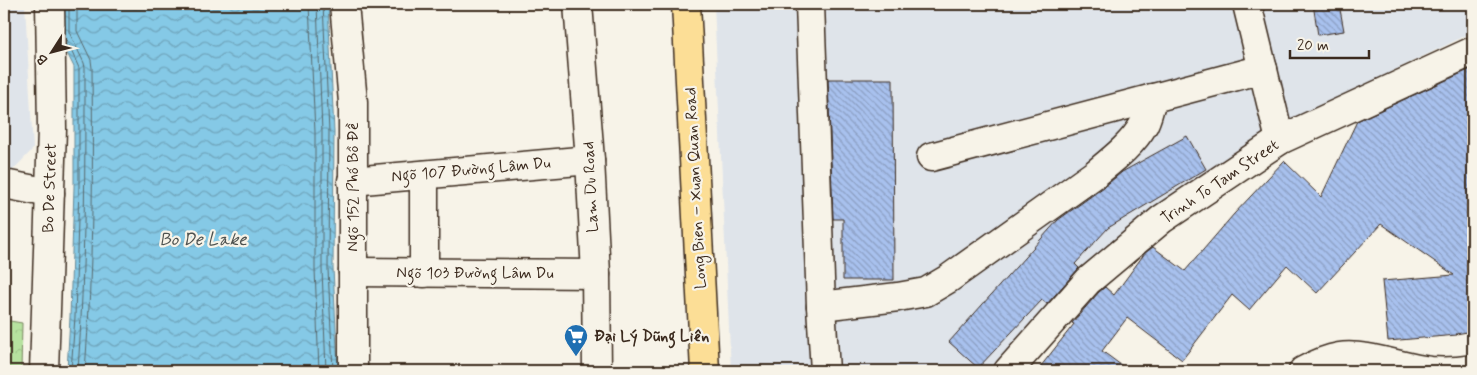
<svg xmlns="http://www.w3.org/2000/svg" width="1477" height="375" font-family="Mynerve,sans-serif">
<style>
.built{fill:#dfe4ea}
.park{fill:url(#park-crowns);stroke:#78865e}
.water{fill:url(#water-waves);stroke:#678996}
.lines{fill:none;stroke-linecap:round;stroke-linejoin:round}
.shore{stroke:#596a6e;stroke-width:1}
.building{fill:url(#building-back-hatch);stroke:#3b2a1e}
.minor-casing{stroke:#3b2a1e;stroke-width:31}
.major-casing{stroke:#3b2a1e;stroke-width:31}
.minor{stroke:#f7f3e8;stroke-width:28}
.major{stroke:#fcde96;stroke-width:28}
.labels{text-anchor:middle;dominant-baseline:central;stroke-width:4.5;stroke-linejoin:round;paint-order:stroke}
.street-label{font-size:16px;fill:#3b2a1e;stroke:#f7f3e8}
.poi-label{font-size:16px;font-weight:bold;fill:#3b2a1e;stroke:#f7f3e8;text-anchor:start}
.water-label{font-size:18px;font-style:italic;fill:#4e5250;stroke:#f7f3e8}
</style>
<defs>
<pattern id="park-crowns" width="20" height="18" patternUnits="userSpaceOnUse" patternTransform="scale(1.25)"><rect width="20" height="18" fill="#b6e29f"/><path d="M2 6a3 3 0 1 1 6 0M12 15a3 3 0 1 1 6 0" fill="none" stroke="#9dc288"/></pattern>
<pattern id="water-waves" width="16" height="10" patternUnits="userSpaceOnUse" patternTransform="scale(1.25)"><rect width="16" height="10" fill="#85c9e6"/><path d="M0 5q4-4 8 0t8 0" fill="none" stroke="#6ea3ba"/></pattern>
<pattern id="building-back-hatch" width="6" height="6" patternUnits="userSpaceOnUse" patternTransform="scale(1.25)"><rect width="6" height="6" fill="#a8c1ee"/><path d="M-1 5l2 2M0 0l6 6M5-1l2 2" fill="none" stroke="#8a9dc0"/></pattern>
</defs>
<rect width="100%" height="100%" fill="#f7f3e8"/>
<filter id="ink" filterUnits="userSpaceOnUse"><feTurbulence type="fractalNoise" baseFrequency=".02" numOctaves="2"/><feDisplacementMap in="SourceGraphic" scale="10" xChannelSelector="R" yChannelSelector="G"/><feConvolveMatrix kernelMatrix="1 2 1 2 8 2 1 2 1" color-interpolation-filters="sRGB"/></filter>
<g filter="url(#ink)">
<g class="built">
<path d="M4,4H25L33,149L12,171L4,169Z"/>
<path d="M714,4H1473V32L1268,132L999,371H731Z"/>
</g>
<path class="park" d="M4,320L22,323L21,371H4Z"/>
<path class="water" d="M58,4H328L334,132L333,268L338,371H67L70,317L74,187V67L58,35Z"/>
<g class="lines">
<g class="shore">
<path d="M69,4V32L84,63L85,68C85,169 85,270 78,371"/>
<path d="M77,4V31L91,60L92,68C93,169 93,270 85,371"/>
<path d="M309,4L315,132V269L319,371"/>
<path d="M317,4L322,132V269L326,371"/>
<path d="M323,4L329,132L328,269L333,371"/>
<path d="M66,39L79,68V187L75,317L71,371"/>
</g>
</g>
<g class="building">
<path d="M1313,4H1339L1344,31L1318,35Z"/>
<path d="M1473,68V331L1456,334L1457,335L1388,341L1382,281L1454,275L1381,224L1317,293L1287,265L1249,310L1232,295L1182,360L1127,318L1102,351L1129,371H1037L1074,324L1072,323L1099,292L1105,287L1114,295L1145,253L1153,247L1185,271L1234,214L1284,161L1321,197L1357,121Z"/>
<path d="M828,79H893L894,280H843V219H833Z"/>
<path d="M1187,136L1206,169L1108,228L1075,264L1079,268L1047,304L1042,300L978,368L949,342L1058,220L1104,187L1122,172Z"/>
</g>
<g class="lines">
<g class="minor-casing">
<g id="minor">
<path d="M344,4L353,102V371"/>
<path d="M578,4L590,160L596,274L597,371"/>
<path d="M810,4L821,306L825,371"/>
<path d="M1247,4L1280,140"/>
<path d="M931,157L1263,69"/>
<path d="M352,181L590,160"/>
<path d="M4,184L50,193"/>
<path d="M353,272L596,274"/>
<path d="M424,273V175"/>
<path d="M821,306L898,297L926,292L948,279L1095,174C1112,160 1133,144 1144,124C1148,116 1150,107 1152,98"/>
<path d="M44,371L52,129L50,4"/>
<path d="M1008,371L1088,281L1162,219L1280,140L1473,51"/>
<path d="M1303,371C1314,365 1326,359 1339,357C1367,353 1402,368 1431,371C1444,372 1460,371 1473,369"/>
</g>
</g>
<g class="major-casing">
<path id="major" d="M686,4L705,371"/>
</g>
<use href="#minor" class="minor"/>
<use href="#major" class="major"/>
</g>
</g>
<defs>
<g id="supermarket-pin" transform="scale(1.25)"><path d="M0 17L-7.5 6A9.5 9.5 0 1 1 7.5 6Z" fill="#1f6fb2" stroke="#f7f3e8"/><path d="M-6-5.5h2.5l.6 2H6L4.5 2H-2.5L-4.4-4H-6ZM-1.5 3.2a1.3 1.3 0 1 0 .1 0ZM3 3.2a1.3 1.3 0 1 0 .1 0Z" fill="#fff"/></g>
</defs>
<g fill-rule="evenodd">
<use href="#supermarket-pin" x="576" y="336"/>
</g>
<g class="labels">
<g class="street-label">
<text transform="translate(471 170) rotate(-5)">Ngõ 107 Đường Lâm Du</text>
<text transform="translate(1220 182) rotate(-34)">Trinh To Tam Street</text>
<text transform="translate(353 187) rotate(-90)">Ngõ 152 Phố Bồ Đề</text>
<text transform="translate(591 187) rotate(-93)">Lam Du Road</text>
<text transform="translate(50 188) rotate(-88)">Bo De Street</text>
<text transform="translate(696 188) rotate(-93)">Long Bien – Xuan Quan Road</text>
<text x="475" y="273">Ngõ 103 Đường Lâm Du</text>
</g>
<g class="poi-label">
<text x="594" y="336">Đại Lý Dũng Liên</text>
</g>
<g class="water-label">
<text x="203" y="240">Bo De Lake</text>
</g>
</g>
<rect width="1477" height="375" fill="none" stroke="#f7f3e8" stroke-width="20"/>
<rect x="10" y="10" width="1457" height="355" fill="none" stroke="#3b2a1e" stroke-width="2" filter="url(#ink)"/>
<g transform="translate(52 52) rotate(234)" stroke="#f7f3e8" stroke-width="4" paint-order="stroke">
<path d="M0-4L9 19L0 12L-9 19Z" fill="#3b2a1e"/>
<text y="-8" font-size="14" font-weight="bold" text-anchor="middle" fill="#3b2a1e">B</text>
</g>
<path d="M1290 50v8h79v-8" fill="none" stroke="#3b2a1e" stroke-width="2.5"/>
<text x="1297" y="50" font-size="15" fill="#3b2a1e" stroke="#f7f3e8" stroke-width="4" paint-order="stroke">20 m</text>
</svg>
